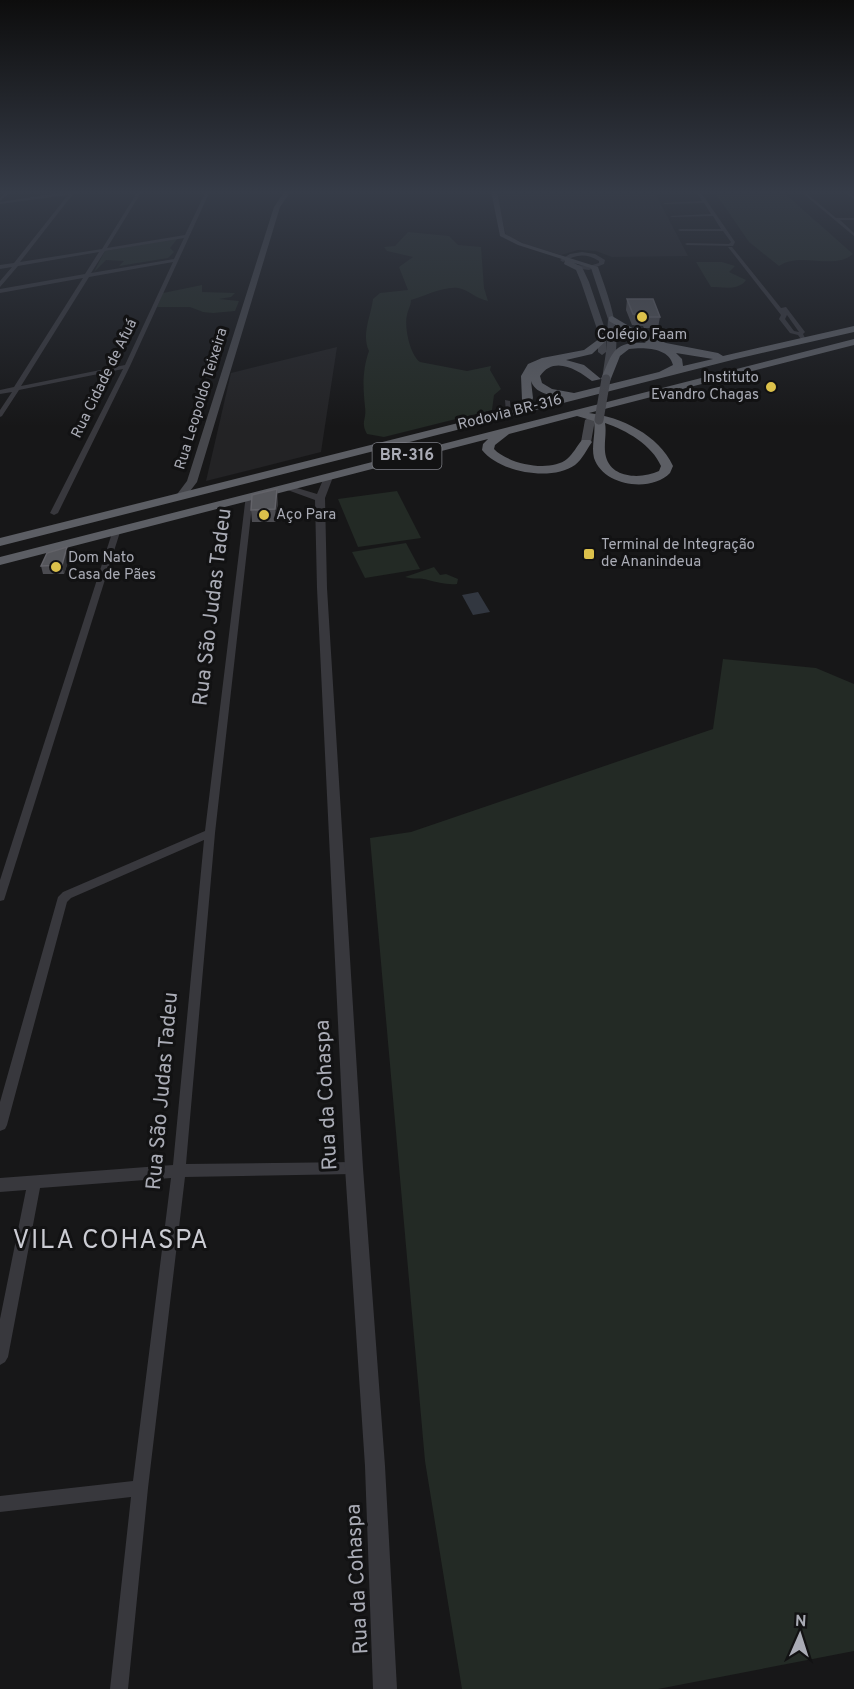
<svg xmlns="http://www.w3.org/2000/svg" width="854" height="1689" font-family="Overpass,sans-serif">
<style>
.built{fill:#232325}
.green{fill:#232a25}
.water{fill:#323740}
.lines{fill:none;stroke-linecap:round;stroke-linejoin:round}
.minor{fill:#38383d;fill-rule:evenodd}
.tertiary{fill:#38383d;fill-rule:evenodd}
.secondary{fill:#46474c;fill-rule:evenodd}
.trunk{fill:#5c5e64;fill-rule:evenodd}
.secondary-bridge{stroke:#46474c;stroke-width:9}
.wall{fill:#4b4b50}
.shaded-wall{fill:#323235}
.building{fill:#55565b;stroke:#636369;stroke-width:1.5}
.poi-dot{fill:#dcc14b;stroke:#121213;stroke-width:2}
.labels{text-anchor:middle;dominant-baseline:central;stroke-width:6;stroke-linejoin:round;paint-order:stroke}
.far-poi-label{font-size:15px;fill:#aaacb6;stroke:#121213;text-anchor:start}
.far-street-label{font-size:15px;fill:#aaacb6;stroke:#121213}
.shield{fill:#121213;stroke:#7c7e85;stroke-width:1.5}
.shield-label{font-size:16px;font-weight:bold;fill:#aaacb6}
.near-street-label{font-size:21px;fill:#aaacb6;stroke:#121213}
.near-quarter-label{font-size:26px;letter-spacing:1.5px;fill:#cbccd3;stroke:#121213}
</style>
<rect width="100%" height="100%" fill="#171718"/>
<g class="built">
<path d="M495,191H654L688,256L612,257L596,251L578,250L561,255L527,245L506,235Z"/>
<path d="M337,347L321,452L206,481L231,373Z"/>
</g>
<g class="green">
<path d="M714,191H782L853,254C833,271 801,251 779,266L749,242Z"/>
<path d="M408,232L449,236L458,245L481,247L484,288L488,301C475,298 471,292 462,289C448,284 425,296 411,300C411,306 408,309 407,315C404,327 410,355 420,362L467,371L491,366L490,370L501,389L494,395L492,410L384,437L367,434C360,421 367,420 365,407C363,387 362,371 369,351C361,334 371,316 373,299L380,293L408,290L399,267L413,257L387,251L384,247L395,246Z"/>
<path d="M178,238L170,248L174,252L168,258L119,266L124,261L106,260L94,272L105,251Z"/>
<path d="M696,262H722L735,266L729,272L746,280C738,291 723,287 711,287Z"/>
<path d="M202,285V292L235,293L231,297L219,299L239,301L235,311L213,313L203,312L190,307H157L163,293Z"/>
<path d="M397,491L421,538L358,547L338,499Z"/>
<path d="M406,543L420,569L365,578L352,552Z"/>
<path d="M434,567L440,575L446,574L458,579L457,584C446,585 437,582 428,580C420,577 414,580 405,577Z"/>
<path d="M723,659L816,668L854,684V1651L658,1689H462L425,1461L370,838L411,832L713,729Z"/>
</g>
<path class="water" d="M478,592L490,612L473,615L462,595Z"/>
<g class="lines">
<g class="minor">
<path d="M8,191H12L0,201V198Z"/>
<path d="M71,191H86L73,194L20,262L102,249L138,191H142L107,248L185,235L206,191H210L130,366L58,513L54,515L50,513L123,369L19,390L2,416L0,417V410L12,392L0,394V390L14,387L83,278L0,293V289L85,274L99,252L18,266L0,287V281L12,267L0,269V265L14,263L68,195L0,204V202ZM184,238L174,259L91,273L105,251ZM173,262L125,365L21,386L89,277Z"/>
<path d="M696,191H700L735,242L733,246L687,245L685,244L687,243L729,244L731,242L723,231H680L678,230L680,229H721L713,216L672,217L670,216L711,214L704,203L665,204L663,203L702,201Z"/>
<path d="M800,191H804L836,218H854V220H840L854,233V236Z"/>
<path d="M843,191H848L854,196V199Z"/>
<path d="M728,247H732L781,308L786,307L805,332L803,334L807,342H803L798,335L790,333L779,319L781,315ZM787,315L799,332L794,331L785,319Z"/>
<path d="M582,252L595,254L605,260L604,264L589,270L575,268L577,265L589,266L599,263V261C586,253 576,254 563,262L560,260L570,254Z"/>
<path d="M505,400L510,401L511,414L506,413Z"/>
<path d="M246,495L253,497L215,833L186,1164L354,1162L359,1163L361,1168L359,1173L354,1174L185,1177L148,1488L128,1689H110L131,1497L0,1512V1496L133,1481L171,1178L40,1188L8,1357L5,1362L0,1365V1319L26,1190L0,1192V1178L173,1165L204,840L71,898L67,902L7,1125L5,1129L0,1131V1102L58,897L63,892L205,831Z"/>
<path d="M113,530L120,532L5,897L4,900L0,901V880Z"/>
</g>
<path class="tertiary" d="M325,475L333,477L325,498L327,588L363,1168L385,1466L397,1689H373L365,1466L345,1168L317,588L315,500L282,488L287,485L317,494Z"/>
<g class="secondary">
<path d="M285,191H291L280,207L197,482L184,499H176L175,497L187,481L274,207Z"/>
<path d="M491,191H497L505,234L522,243L598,267C612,307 625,339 609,381L602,379L606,352L602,355L598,352V332L581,282L576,270L564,264L565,260L518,245L500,236ZM574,263L591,268L608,319L606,351V332L589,282L582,267Z"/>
<path d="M590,417L595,420L591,442L586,445L581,442L585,420Z"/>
</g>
<g class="trunk">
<path d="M612,316L639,332L666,343L718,353L723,356L854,326V332L736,359L0,546V538L514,409L522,400L521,376L528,364L542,358L584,350L603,336L608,339L592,354L566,360L584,365L601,379C613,352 613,341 646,343L609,321V317ZM629,349C643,347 669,347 673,365L659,372L574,393L552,389L542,383L540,376C554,355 578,370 592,381L601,379L610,381L620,356ZM676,353L713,359L683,366L682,359ZM531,381C535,393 549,395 560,397L530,405L533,398Z"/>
<path d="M854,339V345L589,413C621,417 659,435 673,466L670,473C651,493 603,486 594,458C591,446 596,433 594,421L577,416L509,434L495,445L494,449C508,464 550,473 567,459C573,454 577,446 582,440H590L592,442C587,449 582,460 575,465C551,482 499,472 482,450L483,444L488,439L0,565V557ZM605,423C626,430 652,445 661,466L659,471C642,479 612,479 606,457C603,446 607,434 605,423Z"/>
</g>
<path class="secondary-bridge" d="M599,420L606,379"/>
</g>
<g class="wall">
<path d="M627,299L660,317L658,328H644L643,326L632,325L626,310Z"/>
<path d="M278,501L276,522H252L251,510Z"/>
<path d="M70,556L64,574H43L41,566Z"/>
</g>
<g class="shaded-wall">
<path d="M277,489L278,501L276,522L275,509Z"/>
<path d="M67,547L70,556L64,574L62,565Z"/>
</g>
<g class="building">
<path d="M627,299H653L660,317H646L645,315L633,314Z"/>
<path d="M277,489L275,509L251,510L252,495Z"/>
<path d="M67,547L62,565L41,566L47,553Z"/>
</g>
<linearGradient id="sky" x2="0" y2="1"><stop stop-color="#0d0d0d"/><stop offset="0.45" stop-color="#363c48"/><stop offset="1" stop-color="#363c48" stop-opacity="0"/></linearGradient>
<rect width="854" height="427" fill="url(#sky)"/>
<g class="poi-dot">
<circle cx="642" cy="317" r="6"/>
<circle cx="771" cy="387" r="6"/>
<circle cx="264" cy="515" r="6"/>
<rect x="583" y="548" width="12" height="12" rx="3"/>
<circle cx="56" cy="567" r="6"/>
</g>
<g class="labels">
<g class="far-poi-label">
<text x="642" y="335" text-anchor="middle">Colégio Faam</text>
<text x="759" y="378" text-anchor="end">Instituto<tspan x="759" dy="17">Evandro Chagas</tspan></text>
<text x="276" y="515">Aço Para</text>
<text x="601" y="545">Terminal de Integração<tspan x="601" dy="17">de Ananindeua</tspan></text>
<text x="68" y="558">Dom Nato<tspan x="68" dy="17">Casa de Pães</tspan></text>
</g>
<g class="far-street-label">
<text transform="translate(105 379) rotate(-64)">Rua Cidade de Afuá</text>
<text transform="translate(202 399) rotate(-73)">Rua Leopoldo Teixeira</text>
<text transform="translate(510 413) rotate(-14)">Rodovia BR-316</text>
</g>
<rect class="shield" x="372.5" y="443" width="69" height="26" rx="4.5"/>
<g class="shield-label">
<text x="407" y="456">BR-316</text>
</g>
<g class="near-street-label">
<text transform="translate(213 607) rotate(-83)">Rua São Judas Tadeu</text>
<text transform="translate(163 1091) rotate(-85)">Rua São Judas Tadeu</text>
<text transform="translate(327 1095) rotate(-93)">Rua da Cohaspa</text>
<text transform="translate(358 1579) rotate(-93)">Rua da Cohaspa</text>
</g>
<g class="near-quarter-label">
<text x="111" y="1241">VILA COHASPA</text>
</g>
</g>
<g transform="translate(800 1635) rotate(3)" stroke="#121213" stroke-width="4.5" paint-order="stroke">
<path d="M0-4.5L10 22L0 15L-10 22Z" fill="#aaacb6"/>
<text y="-9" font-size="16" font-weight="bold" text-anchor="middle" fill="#aaacb6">N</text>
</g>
</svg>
